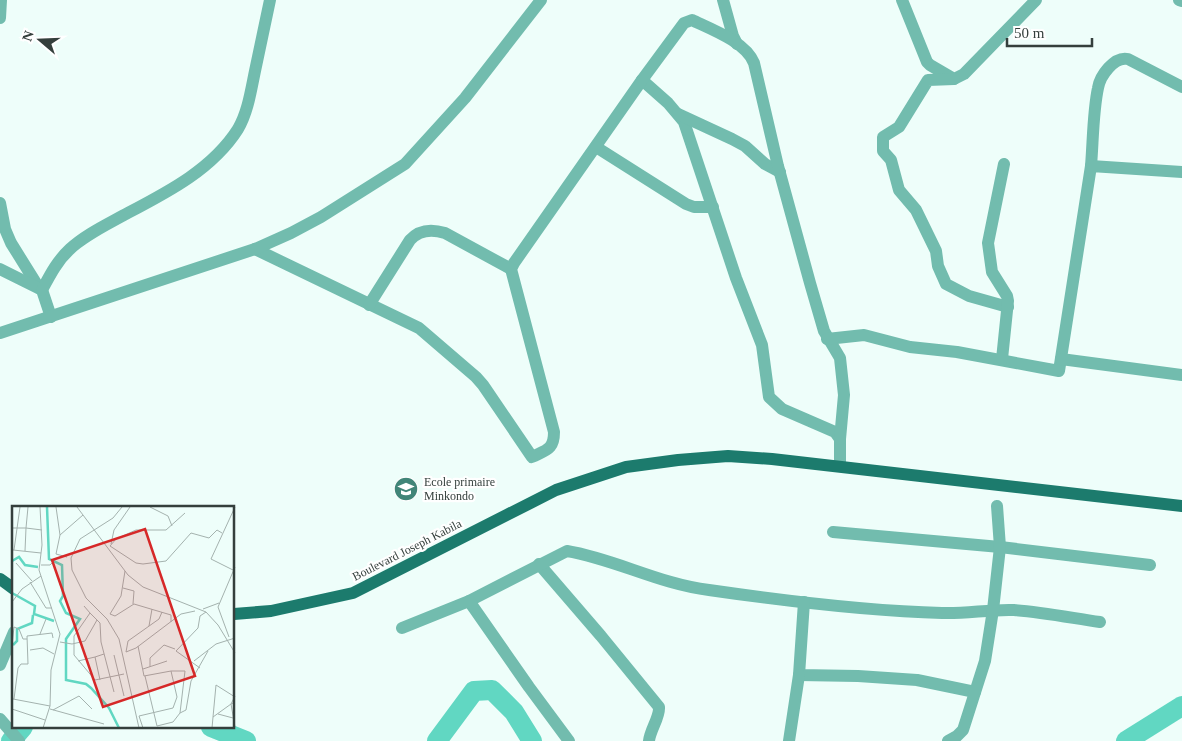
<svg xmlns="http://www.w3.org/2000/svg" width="1182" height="741" font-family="Georgia,serif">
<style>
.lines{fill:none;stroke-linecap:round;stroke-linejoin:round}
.river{stroke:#61d7c2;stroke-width:20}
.minor{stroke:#72bcae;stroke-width:12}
.major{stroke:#1c7b6d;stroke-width:12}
.labels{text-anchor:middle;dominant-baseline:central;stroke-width:4.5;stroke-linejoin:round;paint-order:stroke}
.poi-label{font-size:12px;fill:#343f3c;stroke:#fff;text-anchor:start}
.street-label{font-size:12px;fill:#343f3c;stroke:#fff}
.inset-river{fill:none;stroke:#61d7c2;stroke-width:2.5}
.inset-road{fill:none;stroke:#a4b2ae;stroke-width:1}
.view{fill:#d62828;fill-opacity:0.15;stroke:#d62828;stroke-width:2.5}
.inset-edge{fill:none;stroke:#343f3c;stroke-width:2.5}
</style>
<rect width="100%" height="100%" fill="#eefefa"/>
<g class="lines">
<g class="river">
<path d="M211,727L246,741"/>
<path d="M11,741L23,727"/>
<path d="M437,741L474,691L492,690L514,712L532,741"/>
<path d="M1126,741L1182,706"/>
</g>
<g class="minor">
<path d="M723,0L733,36L737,44"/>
<path d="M902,0L927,62L930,65L954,79L964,74L1036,0"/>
<path d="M1179,0L1182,1"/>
<path d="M0,18L1,0"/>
<path d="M954,79L928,80L899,127L883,137V151L891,160L899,190L916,210L936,251L938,266L946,284L969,296L1008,307"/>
<path d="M642,80L668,103L684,122L736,278L762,345L769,397L782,409L835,432L840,439V466"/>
<path d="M678,114L732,139L745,146L765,164L780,172"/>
<path d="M596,147L686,204L694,207H713"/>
<path d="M1091,166C1093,142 1093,111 1098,88C1100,76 1114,56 1128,59L1182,87"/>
<path d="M0,203L5,229L11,243L39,288"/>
<path d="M255,249L419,328L476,377L483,385L532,457C546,450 554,450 554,432L511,269L514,263L642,80L684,23L692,20C711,29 746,42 754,63L778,166L810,283L824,331L840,358L844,395L840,439"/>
<path d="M0,269L42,290L51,317"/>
<path d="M42,290C50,275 57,261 70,249C85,235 106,225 124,215C166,193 212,170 238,129C248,112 251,90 255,71C260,47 265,24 270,0"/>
<path d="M369,305L410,240C419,230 432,229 445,233L511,269"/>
<path d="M0,333L255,249L291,233L321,217L405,164L465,98L541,0"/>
<path d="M827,339L864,335L910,347L957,352L1059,371L1091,166L1182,172"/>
<path d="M1002,359L1008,301L1007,296L992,272L988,243L1004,164"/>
<path d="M1061,359L1182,375"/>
<path d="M833,532L1000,547L1150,565"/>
<path d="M539,564L601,636L659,707C660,717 650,730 649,741"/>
<path d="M469,601L567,551C615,559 659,584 709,590C785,601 865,611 942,613C966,614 990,609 1014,610C1043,612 1072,618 1100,622"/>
<path d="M804,602L799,675L858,676L917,680L975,692"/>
<path d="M402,628L469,601L529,687L569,741"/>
<path d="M0,665L14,632"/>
<path d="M0,719L19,741"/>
<path d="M789,741L799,675"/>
<path d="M948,741L957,736L963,730L985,661L993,610L1000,547L997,506"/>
</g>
<g class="major">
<path d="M0,579L14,589"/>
<path d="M234,614L271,611L353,593L556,490L626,467L678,460L728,456L772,459L1182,506"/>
</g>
</g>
<defs>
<g id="school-disc" transform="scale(1.25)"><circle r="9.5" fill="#418578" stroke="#fff"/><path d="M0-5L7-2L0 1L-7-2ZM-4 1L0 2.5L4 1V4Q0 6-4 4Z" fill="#fff"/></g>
</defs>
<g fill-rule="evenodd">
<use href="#school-disc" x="406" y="489"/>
</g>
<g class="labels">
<g class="poi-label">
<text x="424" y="482">Ecole primaire<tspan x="424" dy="14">Minkondo</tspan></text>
</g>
<g class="street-label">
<text transform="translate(407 550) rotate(-27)">Boulevard Joseph Kabila</text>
</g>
</g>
<g transform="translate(12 506)">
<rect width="222" height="222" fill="#eefefa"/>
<path class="inset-river" d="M35,1L37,53L50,59L51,90L48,95L54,107L68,113L54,133V174L74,178L79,182L97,202L107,222M0,55L7,51L13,59L26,61M0,87L23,100L22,108L42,115M1,139L5,135V123L20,117L21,109"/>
<path class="inset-road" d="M16,1L14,22L30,24M28,1L30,39L27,64L48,128L39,164L38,200L31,222M44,1L48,29L71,9M65,1L116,69L131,81L194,106L206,119L223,147M110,1L101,12L68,33L59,52L60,64L74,92L95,113L107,133L127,222M138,1L156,10L160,20M0,22H14L13,45M48,29L44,48L55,51M99,38L102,24L118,1M98,40L124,57L131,58L154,55L179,27L197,32L205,24L210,27M98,40L104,33L124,24H154L173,7M1,44L29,47M2,44L8,1M4,57L20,75M29,59H38L46,51M221,64L199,53L223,1M18,76L34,102H40M111,82L122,85L121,98M0,96L10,83L29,70M72,100L78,107L62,130V149L83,174L112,168M191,103L207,97M78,107L88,117L89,136L102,186M98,108L103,110L122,98L159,109V116M98,108L109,90L113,65M137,120L140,103M28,128L34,113M217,131L206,101L223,61M48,136L60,138L73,135L85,114M0,139L2,121L7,123L11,133H15M126,140L132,170L159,165L165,191L161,202L127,210L131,222M18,144L31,142L42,148M114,146L124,142L169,108L183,105M114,146L116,135L147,113L150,106M102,149L112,190M66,155L83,151M182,155L204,138L223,132M138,161V152L152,139L163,143M188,162L164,145L186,122L188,110L194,106M131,163L155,155M133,170L145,220M88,174L83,151L92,148M1,193L38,200M2,193L6,162L9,158H16L15,130L40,127L41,132M223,196L219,198L223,221M0,203L33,214M38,203L92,218M41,204L67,190L80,203M168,207L174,204L179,175L196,145M206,208L221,212M201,211L204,179L223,191M145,220L161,216L168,207L173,165H159M200,222L201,211L219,198L223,190"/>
<path class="view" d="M133,23L183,170L91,201L40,54Z"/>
<rect width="222" height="222" class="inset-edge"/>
</g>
<g transform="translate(40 40) rotate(289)" stroke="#ffffff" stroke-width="4" paint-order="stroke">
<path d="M0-4L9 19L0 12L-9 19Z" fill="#343f3c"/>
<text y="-8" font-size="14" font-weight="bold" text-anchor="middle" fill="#343f3c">N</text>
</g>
<path d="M1007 38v8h85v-8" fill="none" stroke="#343f3c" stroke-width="2.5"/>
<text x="1014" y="38" font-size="15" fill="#343f3c" stroke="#ffffff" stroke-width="4" paint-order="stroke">50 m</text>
</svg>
